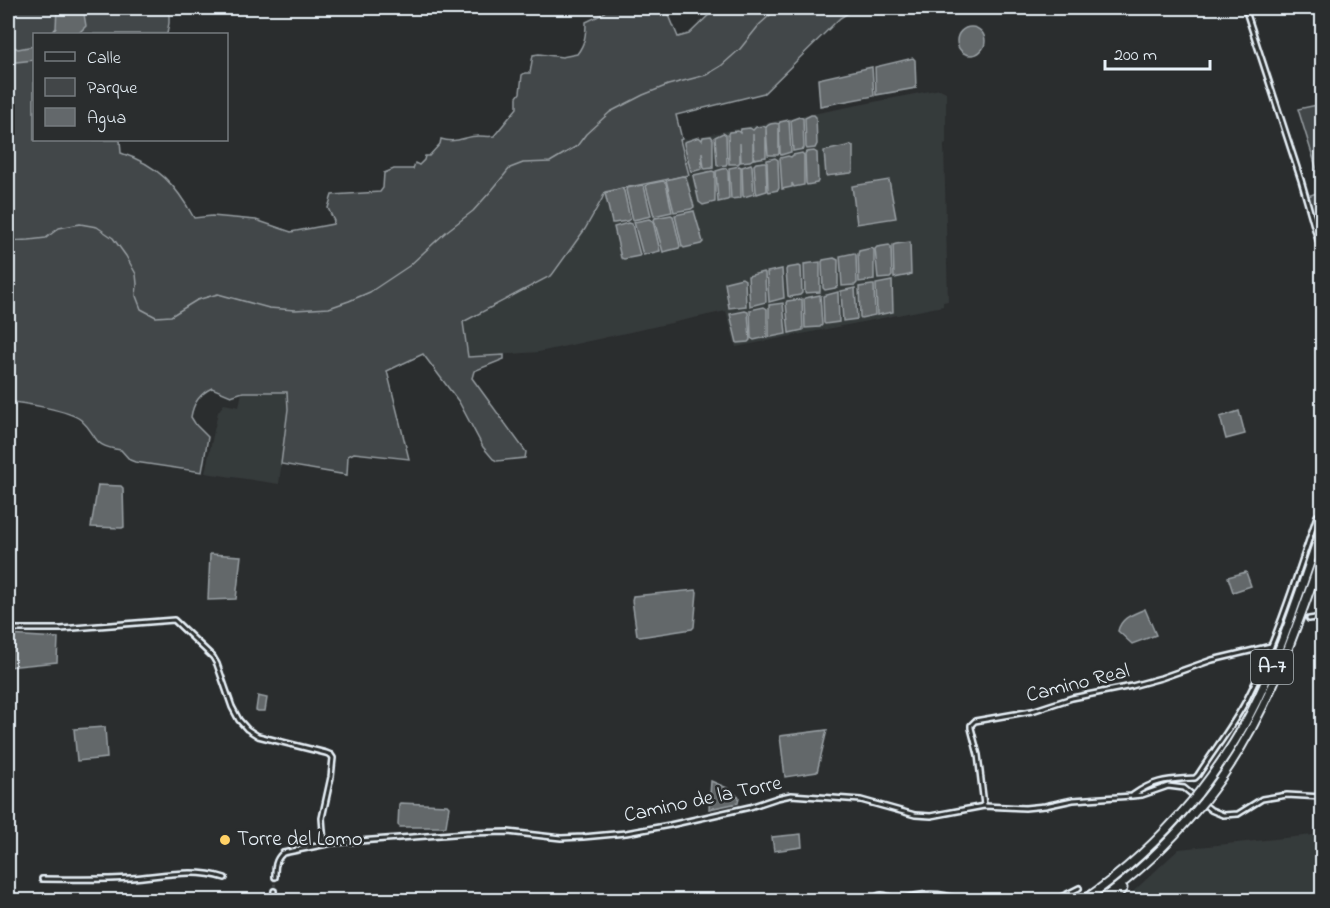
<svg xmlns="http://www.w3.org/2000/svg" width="1330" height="908" font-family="'Indie Flower',sans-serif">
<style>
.built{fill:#363a3b}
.green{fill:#424648;stroke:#959ca0;stroke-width:1.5}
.water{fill:#63686b;stroke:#989fa3;stroke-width:1.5}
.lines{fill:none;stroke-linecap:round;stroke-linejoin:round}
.stream{stroke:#989fa3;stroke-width:1.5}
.street-tunnel{stroke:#464a4c;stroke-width:3;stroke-dasharray:3 1.5;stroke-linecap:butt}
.street-casing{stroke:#e8f1f8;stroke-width:8}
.highway-casing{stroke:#e8f1f8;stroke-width:11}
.street{stroke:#2a2d2e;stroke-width:3}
.highway{stroke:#2a2d2e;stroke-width:7}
.highway-bridge-casing{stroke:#e8f1f8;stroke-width:11;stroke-linecap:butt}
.highway-bridge{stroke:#2a2d2e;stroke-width:7}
.poi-dot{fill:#ffd166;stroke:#2a2d2e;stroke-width:2}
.labels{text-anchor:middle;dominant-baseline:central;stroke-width:5;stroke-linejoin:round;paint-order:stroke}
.shield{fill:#2a2d2e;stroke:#afb6bb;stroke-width:1.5}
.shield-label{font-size:20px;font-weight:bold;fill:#e8f1f8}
.street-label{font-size:21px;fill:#e8f1f8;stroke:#2a2d2e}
.poi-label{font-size:21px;fill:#e8f1f8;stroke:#2a2d2e;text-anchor:start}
</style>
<rect width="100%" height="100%" fill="#2a2d2e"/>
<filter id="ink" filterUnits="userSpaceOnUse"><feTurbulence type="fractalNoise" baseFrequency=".0167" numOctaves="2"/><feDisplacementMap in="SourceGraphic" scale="12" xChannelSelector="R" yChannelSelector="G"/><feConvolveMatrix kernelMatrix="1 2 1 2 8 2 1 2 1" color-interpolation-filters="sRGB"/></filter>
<g filter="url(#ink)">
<g class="built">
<path d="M940,89L946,92V144L944,145L948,301L943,302V306L736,347L726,311L539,352L468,357L462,318L552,275L585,229L602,199L603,191L680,140Z"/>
<path d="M242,392H288V409L279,484L205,473L218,412L224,404L239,407Z"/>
<path d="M1322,834V900H1124L1179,849Z"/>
</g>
<g class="green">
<path d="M8,8H169V23L167,34H34V140H120L121,153C158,165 176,185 194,218L212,216L256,220L291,232L333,224L334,221L328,208L332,195L380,192L383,188L384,173L394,169H413L415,163L419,165L424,160L425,156H429L440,144L441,139C457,144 464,136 479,136C485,136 489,137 494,136L517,108V97L520,93L522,75L525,73H530L533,55L539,54L562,57L577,54C585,44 586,34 586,22L603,14L607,8H666L678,37L689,34L716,8H856L840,18L764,93L676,115L682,139L680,140L689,175L605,192L602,199L585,229L552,275L463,322L468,357L504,355V359L474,371L472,378L526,452L525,458L497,461L493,459L483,447L459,402L423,354L387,371L409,459L354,453L348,456L347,475L281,464L288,409L287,392H243L231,396L212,388C199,394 193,404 191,417L196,425L208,437L202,472L135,462L130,460L121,450C90,446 100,437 81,420C71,411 22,402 8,402Z"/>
<path d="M1322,104V186L1298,109Z"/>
<path d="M1322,191V245L1312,213L1308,196Z"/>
</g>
<g class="water">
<path d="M57,8H83L86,26L78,34H51L56,28Z"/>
<circle cx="971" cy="41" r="14"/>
<path d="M8,44L18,49L34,46V60L8,63Z"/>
<path d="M913,58L915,60L916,88L876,95L875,67Z"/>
<path d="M872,67L874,96L820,106L818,79Z"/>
<path d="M811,115H814L816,117L817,144L815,148L807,149L806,147L805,118Z"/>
<path d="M799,117L803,118L804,149L793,151L791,120Z"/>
<path d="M789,120L791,152L781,155L780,153L779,125V153L778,155H768L766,129V157L754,159L753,134V159L750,161L741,162L740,143V162L738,164H729L728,134L729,132L738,131L740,133L741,129L750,128L753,130L756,127L764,126L766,128C767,124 775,122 779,124L780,122Z"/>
<path d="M723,133L726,135L727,163L726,165L718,166L717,165L715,137Z"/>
<path d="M711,136L713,139V168L705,169L704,168L702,152V169L691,172L684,144V142L699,137L702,140L703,137Z"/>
<path d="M851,145L853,146V171L851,173L826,176L824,151Z"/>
<path d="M814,151L817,153L818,181L817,183L807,185L806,183L805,154L806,152Z"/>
<path d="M802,153L804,155V185L794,187L792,183V187L782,189L780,158L788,156L791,157L793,155Z"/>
<path d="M775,158L778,160L779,188L778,190L769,192L768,190L767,162V160Z"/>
<path d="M764,162H766L767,191L757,194L756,191L754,165L756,163Z"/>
<path d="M751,164L752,166L754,194L744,197L743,196L742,167Z"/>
<path d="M739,166L741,167V197L740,198L731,199L729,168Z"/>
<path d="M726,168L728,171L729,199L727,200L718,202L716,171Z"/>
<path d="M712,171L715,172V202L703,205L699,202L693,176L694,175Z"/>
<path d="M682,176L686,177L694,207L691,209L674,212L666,180Z"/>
<path d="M889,180L896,218L857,224L852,186Z"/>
<path d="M663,181L666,183L672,212L654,216L646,186L648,184Z"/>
<path d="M642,185L644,186L651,216L633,220L626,190L627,188Z"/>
<path d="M622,188L624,191L630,219L627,221L614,223H612L605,193Z"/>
<path d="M694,211L703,242L701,244L684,248L682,246L675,215Z"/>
<path d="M671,215L673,216L680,246L679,248L663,252L654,220L655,218Z"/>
<path d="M649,219L653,221L660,251L643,255L634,222Z"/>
<path d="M628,223L632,224L640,255L639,256L624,259L621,258L614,227Z"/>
<path d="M910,242L911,274L909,275L894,278L893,245L896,244Z"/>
<path d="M889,245L891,247L892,276L890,278L878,279L875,249L877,247Z"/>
<path d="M872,248L874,250V280L859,282L858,254L859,251Z"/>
<path d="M854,253L856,255L857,283L855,285L842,286L840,256Z"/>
<path d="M834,258L838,260V286L835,288L825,290L823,288L822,262L823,260Z"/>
<path d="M820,262V292L805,293L804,264Z"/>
<path d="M799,266L801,267L802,293L800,295L790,297L788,296L786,270L787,268Z"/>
<path d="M782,269L784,298L769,302L767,272Z"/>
<path d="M763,272L765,273L766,302L750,306L748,276Z"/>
<path d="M742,278L745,280L746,306L729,308L725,283L726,282Z"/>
<path d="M892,281L893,312L877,315L876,284Z"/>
<path d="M872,285H874L875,315L861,318L860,317L859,287Z"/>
<path d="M855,288L857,319L843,321L841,292V291Z"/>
<path d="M838,292L839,322L825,324L824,323L823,296Z"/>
<path d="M820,295L822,325L820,327L805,328L804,299L805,298Z"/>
<path d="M802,299L803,330L789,333L786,303L787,301Z"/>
<path d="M783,303L786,334L771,337L769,336V305Z"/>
<path d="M764,307L767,309V337L754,340L751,338L750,310Z"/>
<path d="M745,311L748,312L750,340L748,342L737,343L730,314Z"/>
<path d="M1239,411L1245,434L1226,439L1220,417Z"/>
<path d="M98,485L121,486L123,488L124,527L122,528L91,527Z"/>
<path d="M210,554L241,556L236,599L208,600Z"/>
<path d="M1246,572L1251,586L1233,592L1228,577Z"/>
<path d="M696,590L697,592L694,627L692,629L640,637L637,635L632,600L633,596Z"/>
<path d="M1145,609L1156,635L1132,644L1118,631C1121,617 1134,614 1145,609Z"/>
<path d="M8,635L58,638L57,662L8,667Z"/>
<path d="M258,696L267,698L265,711H258L256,710Z"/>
<path d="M105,727L107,758L77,761L74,729Z"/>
<path d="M827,730L817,772L785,777L780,736Z"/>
<path d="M711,781L727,788L739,797L738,803L709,809Z"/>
<path d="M400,803L447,805L449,807L446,826L445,827H400L398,825L399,804Z"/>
<path d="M801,834L802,847L774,851L772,837Z"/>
</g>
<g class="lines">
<path class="stream" d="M8,241L29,240L46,238L59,228L80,224L97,227L113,238L126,256L136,274L137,284L136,296L141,309L156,317L171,316L197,300L218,294L269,308L295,310L329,308L349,301L370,292L409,266L447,231L473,211L492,190L510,168L523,163L550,162L577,146L586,134L610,112L643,95L668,85L706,75L721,66L740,49L760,24L778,8"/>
<path class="street-tunnel" d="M274,891L275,877"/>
<g class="street-casing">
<g id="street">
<path d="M1245,8L1301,180L1322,254"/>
<path d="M1309,619L1322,617"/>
<path d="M8,629H61L174,620L213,657L217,664L232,707L239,720L247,729L258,736L326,753L331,755L333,758L331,777L322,818L324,844"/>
<path d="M1133,795C1155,779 1169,780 1195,778L1198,775C1214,750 1232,727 1246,701C1276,642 1296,579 1317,516"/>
<path d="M984,805L978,755L971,728V725L975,721L1032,711L1072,698L1132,686L1161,678L1212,660L1271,646"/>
<path d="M275,877C275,867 275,860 283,853L332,843L467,833L508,832L561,838L583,837L626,833L670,825L750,807L777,798L791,795L861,800L915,815L931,816L984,806L1025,808L1045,806L1073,800L1132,796L1142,795L1168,786L1184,788L1211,810L1223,815L1238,814L1262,799L1287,795L1322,797"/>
<path d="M42,879C72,879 102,880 131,878C162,876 194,868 225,878"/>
<path d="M273,900L274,891"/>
<path d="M873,900C882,889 890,900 900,899C905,898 910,897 915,896C930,893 945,894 959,900"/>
<path d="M1055,900L1079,888"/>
</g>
</g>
<g class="highway-casing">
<g id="highway">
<path d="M1197,795C1217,769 1235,743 1250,714C1281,654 1300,590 1322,528"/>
<path d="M1204,801C1262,729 1292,642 1322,555"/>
<path d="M1084,900C1125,872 1160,839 1192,801"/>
<path d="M1100,900C1137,874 1170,842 1199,807"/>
<path d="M1113,900L1123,888"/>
</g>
</g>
<use href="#street" class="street"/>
<use href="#highway" class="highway"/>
<g class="highway-bridge-casing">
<g id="highway-bridge">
<path d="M1192,801L1197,795"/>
<path d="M1199,807L1204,801"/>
</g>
</g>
<use href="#highway-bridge" class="highway-bridge"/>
</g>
</g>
<circle class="poi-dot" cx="225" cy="840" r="6"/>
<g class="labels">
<rect class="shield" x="1251" y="650" width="42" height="34" rx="4.5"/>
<g class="shield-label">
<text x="1272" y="667">A-7</text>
</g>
<g class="street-label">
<text transform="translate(1078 684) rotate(-14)">Camino Real</text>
<text transform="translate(703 800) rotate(-12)">Camino de la Torre</text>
</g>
<g class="poi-label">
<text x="237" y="840">Torre del Lomo</text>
</g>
</g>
<rect width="1330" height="908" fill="none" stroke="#2a2d2e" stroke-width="30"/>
<rect x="15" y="15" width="1300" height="878" fill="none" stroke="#e8f1f8" stroke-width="2" filter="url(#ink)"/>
<rect x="33" y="33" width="195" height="108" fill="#2a2d2e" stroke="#767b7f" stroke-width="1.5"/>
<rect x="45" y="52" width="30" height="9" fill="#2a2d2e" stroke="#767b7f" stroke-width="1.5"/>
<text x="87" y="63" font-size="18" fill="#e8f1f8">Calle</text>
<rect x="45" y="78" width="30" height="18" fill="#424648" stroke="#767b7f" stroke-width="1.5"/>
<text x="87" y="93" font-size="18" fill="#e8f1f8">Parque</text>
<rect x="45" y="108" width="30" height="18" fill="#63686b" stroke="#767b7f" stroke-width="1.5"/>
<text x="87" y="123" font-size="18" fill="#e8f1f8">Agua</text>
<path d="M1105 60v9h105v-9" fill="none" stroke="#e8f1f8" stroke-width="3"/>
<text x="1114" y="60" font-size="18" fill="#e8f1f8" stroke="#2a2d2e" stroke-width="4.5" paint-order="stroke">200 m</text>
</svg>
